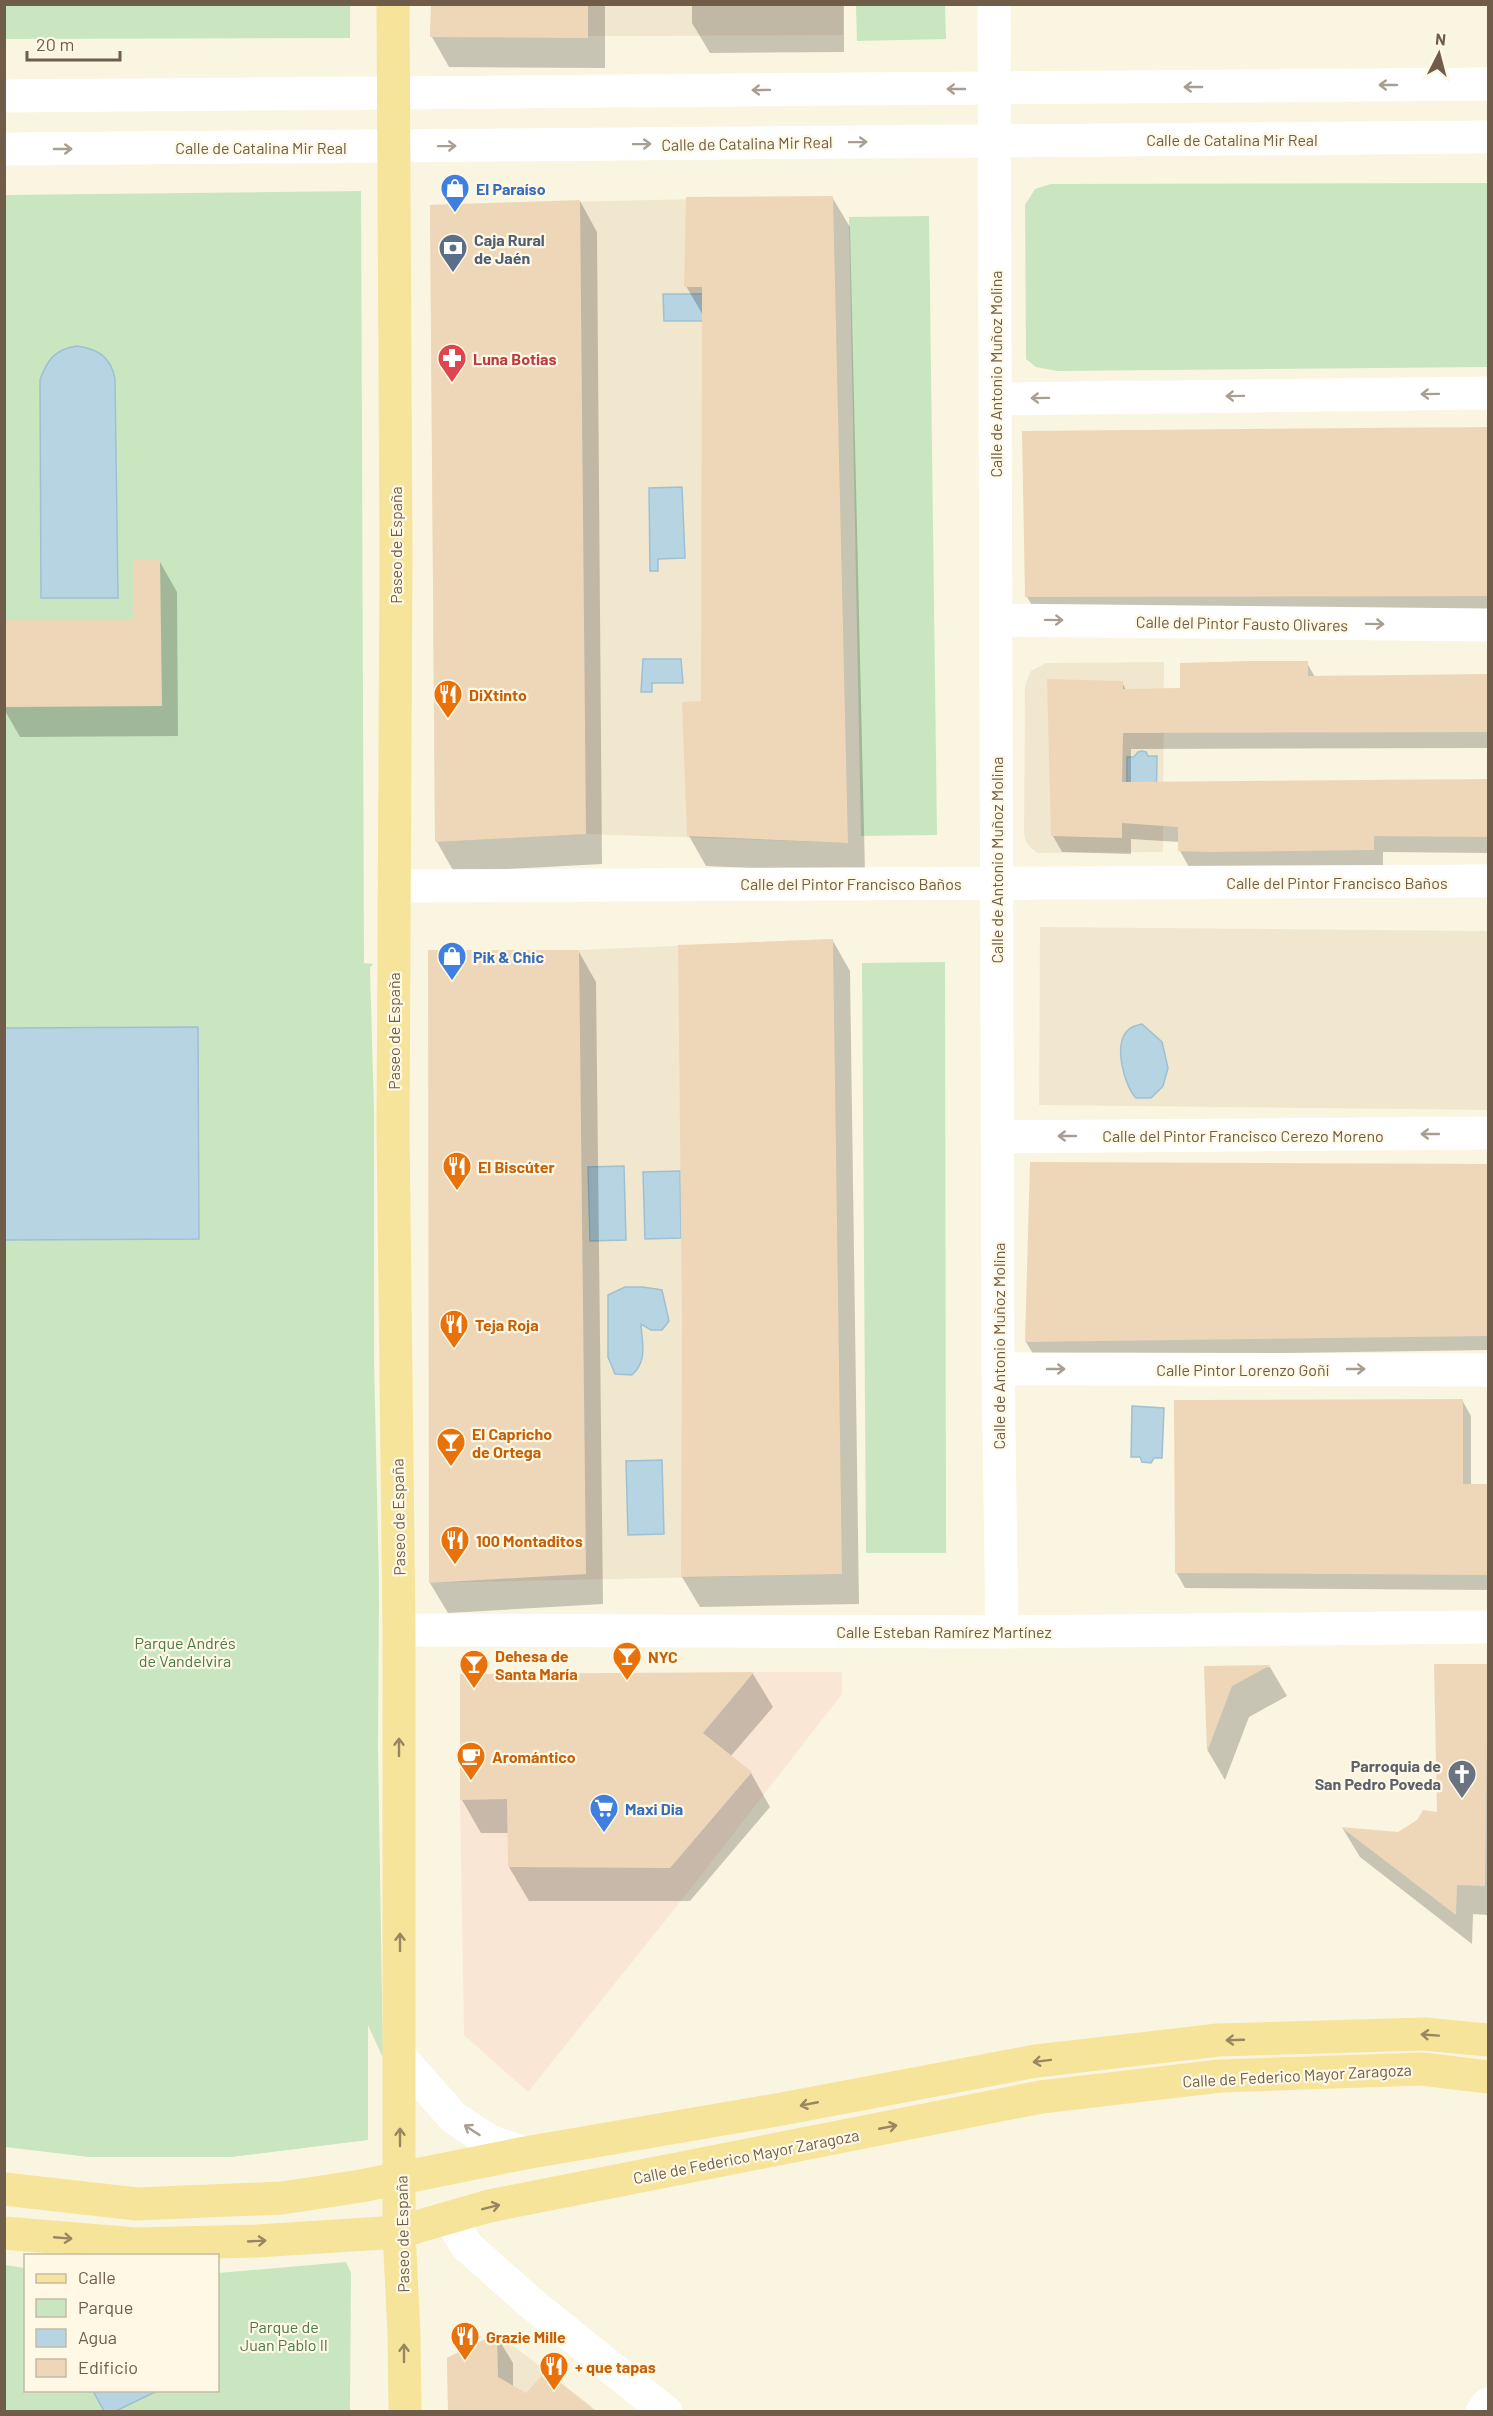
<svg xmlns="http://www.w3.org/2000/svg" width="1493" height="2416" font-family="Barlow,sans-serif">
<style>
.residential{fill:#f1e7cf}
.commercial{fill:#fae6d4}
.green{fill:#c9e6c0}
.water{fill:#b6d4e2;stroke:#9dc1d3;stroke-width:1.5}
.shadow{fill:#0003}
.building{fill:#eed7b9}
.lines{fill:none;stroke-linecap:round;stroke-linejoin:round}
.minor{stroke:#fff;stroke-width:33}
.primary{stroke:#f6e49b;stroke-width:33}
.oneway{stroke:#a99e92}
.oneway2{stroke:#988662}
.labels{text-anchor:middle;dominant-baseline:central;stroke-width:4.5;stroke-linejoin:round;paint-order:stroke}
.street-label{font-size:16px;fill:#6f5d49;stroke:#fef8e5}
.shop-label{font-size:16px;font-weight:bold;fill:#366cbe;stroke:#fef8e5;text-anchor:start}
.service-label{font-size:16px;font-weight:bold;fill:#4e5e75;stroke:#fef8e5;text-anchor:start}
.health-label{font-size:16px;font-weight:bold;fill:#be3a42;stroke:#fef8e5;text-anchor:start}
.food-label{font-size:16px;font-weight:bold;fill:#c56008;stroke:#fef8e5;text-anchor:start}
.park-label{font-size:16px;fill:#4b7a45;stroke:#fef8e5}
.worship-label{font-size:16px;font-weight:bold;fill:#5b616d;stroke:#fef8e5;text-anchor:end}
</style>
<rect width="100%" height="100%" fill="#faf5e0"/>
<g class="residential">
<path d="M431,5H843V35L430,37Z"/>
<path d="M833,196L848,843L586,834L435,842L430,205Z"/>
<path d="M1164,662L1163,852L1038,853L1031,848L1026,842L1024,834L1025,685L1031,671L1046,663Z"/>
<path d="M1040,927L1488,931V1110L1039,1105Z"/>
<path d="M833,939L842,1574L429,1583L437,950H579Z"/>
<path d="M497,2333L597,2411H448L447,2358Z"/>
</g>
<path class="commercial" d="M746,1672H842V1694L692,1887L528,2092L464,2035L460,1800L492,1799V1721L715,1719L746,1682Z"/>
<g class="green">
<path d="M4,5H350V38L5,39Z"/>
<path d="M856,5H945L946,39L857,41Z"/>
<path d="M1488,183V367L1057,371L1036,367L1026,359L1025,205L1035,189L1051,184Z"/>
<path d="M361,191L364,963L373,964L370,968L374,1111V1359L379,1584L378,1747L383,2058L368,2025V2140L231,2157H89L5,2147V195Z"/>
<path d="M929,216L937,835L861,836L849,217Z"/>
<path d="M945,962L946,1553H866L862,963Z"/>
<path d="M346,2262L351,2273L350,2411L5,2412V2265L25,2268L26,2390H218V2273Z"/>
</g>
<g class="water">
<path d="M663,294H710V321H664Z"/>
<path d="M77,346C98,349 111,357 115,379L118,598H41L40,380C47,360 55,349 77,346Z"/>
<path d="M682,487L685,558L658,559V571H650L649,488Z"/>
<path d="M643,659H681L683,683H652V692H641Z"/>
<path d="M1142,751L1146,752L1148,756H1157L1156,814H1127V757H1134L1138,752Z"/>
<path d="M1142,1024L1162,1042L1168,1068L1163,1086L1151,1098H1136C1124,1085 1113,1044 1128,1030C1132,1026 1137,1025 1142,1024Z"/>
<path d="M198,1027L199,1239L5,1240V1028Z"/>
<path d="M624,1166L626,1240L590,1241L588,1167Z"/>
<path d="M680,1171L681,1238L645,1239L643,1172Z"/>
<path d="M625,1287H643L662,1290L669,1321L662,1330H651L641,1324C642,1344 648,1360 632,1375L615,1374L608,1357V1295Z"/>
<path d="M1132,1406L1164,1408L1162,1458H1154L1151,1463L1142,1462L1140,1457H1131Z"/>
<path d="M662,1460L664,1534L628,1535L626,1461Z"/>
<path d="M93,2391H157L116,2411H104Z"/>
</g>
<g class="shadow">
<path d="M432,4H605V68L449,67L432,37Z"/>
<path d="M692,4H844V52L710,53L692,23Z"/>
<path d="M832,197L850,227L865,873L706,866L689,836L703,702L704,317L686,286Z"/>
<path d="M580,201L597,232L602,864L454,872L437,842Z"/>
<path d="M1488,429V611L1036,612L1027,597L1024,433Z"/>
<path d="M160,562L177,592L178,736L20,737L4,709V621L136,620Z"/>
<path d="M1307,663L1315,677L1488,676V748L1131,749V783L1488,780V853L1383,852V867H1189L1180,851L1179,842L1131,839V854L1062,852L1053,836L1122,682L1126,690L1182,689Z"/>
<path d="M833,941L850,971L859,1604L700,1607L682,1577Z"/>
<path d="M579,952L596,982L603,1604L448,1613L430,1583Z"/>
<path d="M1032,1164L1488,1166V1350L1035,1357L1026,1342Z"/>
<path d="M1462,1400L1471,1416V1485H1488V1590L1185,1588L1176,1572Z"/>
<path d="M1487,1666L1488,1915L1473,1914L1472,1944L1360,1857L1343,1829L1398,1834L1439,1814Z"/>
<path d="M1270,1667L1287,1696L1249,1717L1225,1780L1208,1751L1206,1668Z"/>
<path d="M753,1674L773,1707L730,1757L751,1773L770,1807L690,1901H529L509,1867V1833H481L462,1800V1676Z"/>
<path d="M496,2335L513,2363V2387L527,2395L449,2412Z"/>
</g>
<g class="building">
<path d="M431,4H588V38L430,37Z"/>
<path d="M833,196L848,843L687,836L682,702L701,701L702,287H684L686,197Z"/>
<path d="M580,200L586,834L435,842L430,205Z"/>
<path d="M1488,427V596L1025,597L1022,431Z"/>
<path d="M134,560H160L162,706L4,707V620L134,619Z"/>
<path d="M1250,661H1308V676L1488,674V732L1123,733L1122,782L1488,779V837L1374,836V850L1210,852L1178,851V827L1122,823V838L1051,836L1047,679L1123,681V689L1180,688V663Z"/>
<path d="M833,939L842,1574L681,1577L682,1316L678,945Z"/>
<path d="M428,950H579L586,1574L429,1583Z"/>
<path d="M1030,1162L1488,1164V1336L1025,1342Z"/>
<path d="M1463,1399V1484H1488V1575L1175,1573L1174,1400Z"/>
<path d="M1434,1664H1488L1485,1886L1457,1885L1456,1915L1341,1827L1398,1832L1417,1820L1423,1810L1437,1812Z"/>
<path d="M1271,1665L1232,1686L1207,1752L1204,1666Z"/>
<path d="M754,1672L703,1733L752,1772L670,1868L508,1867L507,1799L460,1800V1674Z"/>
<path d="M497,2333L498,2377L526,2393L546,2371L597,2412H448L447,2358Z"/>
</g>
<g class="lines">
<g class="minor">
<path d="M994,4L998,1369L1002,1632"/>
<path d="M4,96L1488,84"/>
<path d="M4,149L1488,137"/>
<path d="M995,399L1488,393"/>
<path d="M996,620L1488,625"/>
<path d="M394,886L1488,881"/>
<path d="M997,1137L1488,1133"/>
<path d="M998,1369L1488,1370"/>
<path d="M399,1630L1002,1632L1488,1627"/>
<path d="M400,2057L454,2118L487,2140L525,2153"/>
<path d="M449,2219L468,2247L531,2303L666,2412"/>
<path d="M1482,2412L1488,2404"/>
</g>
<g class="primary">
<path d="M393,4L396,558L393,1129L399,1630V2232L404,2334L405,2412"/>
<path d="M4,2189L137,2204L282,2198L361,2186L525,2153L782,2109L1036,2061L1218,2040L1424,2034L1488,2040"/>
<path d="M4,2233L136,2244L257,2241L399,2232L489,2206L1041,2097L1220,2076L1422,2069L1488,2077"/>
</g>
</g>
<defs><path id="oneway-shaft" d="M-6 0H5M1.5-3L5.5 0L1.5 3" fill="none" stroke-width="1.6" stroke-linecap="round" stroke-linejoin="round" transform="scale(1.5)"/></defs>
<g class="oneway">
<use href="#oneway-shaft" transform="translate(1388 85) rotate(180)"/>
<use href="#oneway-shaft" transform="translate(1193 87) rotate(180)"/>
<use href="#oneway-shaft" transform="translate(956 89) rotate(180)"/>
<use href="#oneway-shaft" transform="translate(761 90) rotate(179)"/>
<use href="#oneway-shaft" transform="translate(858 142) rotate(-1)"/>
<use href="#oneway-shaft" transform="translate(642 144) rotate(-1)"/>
<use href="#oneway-shaft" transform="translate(447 146) rotate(-1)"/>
<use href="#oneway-shaft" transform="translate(63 149)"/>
<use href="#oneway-shaft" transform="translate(1430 394) rotate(179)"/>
<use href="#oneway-shaft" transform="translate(1235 396) rotate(179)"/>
<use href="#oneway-shaft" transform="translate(1040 398) rotate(179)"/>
<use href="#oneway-shaft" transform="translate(1054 620) rotate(1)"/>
<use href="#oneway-shaft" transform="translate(1375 624) rotate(1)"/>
<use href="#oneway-shaft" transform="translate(1430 1134) rotate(180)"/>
<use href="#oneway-shaft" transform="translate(1067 1136) rotate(180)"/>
<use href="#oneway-shaft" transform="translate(1056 1369)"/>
<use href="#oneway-shaft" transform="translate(1356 1369)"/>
<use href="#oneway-shaft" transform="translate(472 2130) rotate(-147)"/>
</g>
<g class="oneway2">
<use href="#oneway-shaft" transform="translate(399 1747) rotate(-90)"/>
<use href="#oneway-shaft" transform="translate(400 1942) rotate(-90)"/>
<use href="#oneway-shaft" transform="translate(1430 2035) rotate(-176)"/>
<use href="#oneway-shaft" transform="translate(1235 2040) rotate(178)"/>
<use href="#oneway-shaft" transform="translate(1042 2061) rotate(173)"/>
<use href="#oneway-shaft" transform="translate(809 2104) rotate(169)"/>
<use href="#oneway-shaft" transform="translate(888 2127) rotate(-11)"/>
<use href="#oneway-shaft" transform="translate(400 2137) rotate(-90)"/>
<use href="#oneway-shaft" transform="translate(491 2207) rotate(-14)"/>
<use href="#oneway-shaft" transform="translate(63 2238) rotate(5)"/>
<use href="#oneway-shaft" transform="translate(257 2241) rotate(-3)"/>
<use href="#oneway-shaft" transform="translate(404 2353) rotate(-90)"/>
</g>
<defs>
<g id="shop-pin" transform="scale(1.5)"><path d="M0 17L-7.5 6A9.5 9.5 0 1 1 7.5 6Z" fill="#3f7fe0" stroke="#fef8e5"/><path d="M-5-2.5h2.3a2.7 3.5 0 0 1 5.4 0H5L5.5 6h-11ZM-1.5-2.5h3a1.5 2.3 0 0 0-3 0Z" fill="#fff"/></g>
<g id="bank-pin" transform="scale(1.5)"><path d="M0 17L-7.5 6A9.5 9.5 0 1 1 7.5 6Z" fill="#5c6f8a" stroke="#fef8e5"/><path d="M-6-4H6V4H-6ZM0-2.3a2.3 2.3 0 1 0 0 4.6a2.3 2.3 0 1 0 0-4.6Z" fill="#fff"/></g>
<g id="pharmacy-pin" transform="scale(1.5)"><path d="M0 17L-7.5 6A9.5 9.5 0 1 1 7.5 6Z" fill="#e0444e" stroke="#fef8e5"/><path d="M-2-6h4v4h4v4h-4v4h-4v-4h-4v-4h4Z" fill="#fff"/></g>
<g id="restaurant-pin" transform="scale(1.5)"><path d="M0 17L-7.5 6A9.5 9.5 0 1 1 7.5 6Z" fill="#e8710a" stroke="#fef8e5"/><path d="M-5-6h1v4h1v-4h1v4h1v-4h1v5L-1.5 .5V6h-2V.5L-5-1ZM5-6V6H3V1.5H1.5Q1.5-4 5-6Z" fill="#fff"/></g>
<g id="bar-pin" transform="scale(1.5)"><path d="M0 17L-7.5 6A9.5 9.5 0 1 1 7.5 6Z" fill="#e8710a" stroke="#fef8e5"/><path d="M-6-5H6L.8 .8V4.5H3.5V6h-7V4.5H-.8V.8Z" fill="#fff"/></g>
<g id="cafe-pin" transform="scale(1.5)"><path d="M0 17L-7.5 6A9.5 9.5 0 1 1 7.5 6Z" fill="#e8710a" stroke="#fef8e5"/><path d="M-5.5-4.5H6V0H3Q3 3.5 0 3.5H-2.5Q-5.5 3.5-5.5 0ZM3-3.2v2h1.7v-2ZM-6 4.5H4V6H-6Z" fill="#fff"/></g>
<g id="church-pin" transform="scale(1.5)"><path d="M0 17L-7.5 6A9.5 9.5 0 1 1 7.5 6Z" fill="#6b7280" stroke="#fef8e5"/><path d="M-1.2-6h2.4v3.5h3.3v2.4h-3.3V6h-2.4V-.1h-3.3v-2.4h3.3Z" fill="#fff"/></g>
<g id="supermarket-pin" transform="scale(1.5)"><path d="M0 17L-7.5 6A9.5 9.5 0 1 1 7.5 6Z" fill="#3f7fe0" stroke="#fef8e5"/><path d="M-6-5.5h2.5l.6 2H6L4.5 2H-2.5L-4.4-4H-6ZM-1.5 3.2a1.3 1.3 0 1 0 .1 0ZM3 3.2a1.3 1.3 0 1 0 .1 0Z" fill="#fff"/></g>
</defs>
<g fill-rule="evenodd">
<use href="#shop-pin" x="455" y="188"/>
<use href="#bank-pin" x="453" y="248"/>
<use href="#pharmacy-pin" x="452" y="358"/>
<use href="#restaurant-pin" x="448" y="694"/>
<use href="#shop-pin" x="452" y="956"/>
<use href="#restaurant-pin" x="457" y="1166"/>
<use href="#restaurant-pin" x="454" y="1324"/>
<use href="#bar-pin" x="451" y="1442"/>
<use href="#restaurant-pin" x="455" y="1540"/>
<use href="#bar-pin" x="627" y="1656"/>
<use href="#bar-pin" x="474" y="1664"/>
<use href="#cafe-pin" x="471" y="1756"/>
<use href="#church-pin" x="1462" y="1774"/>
<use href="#supermarket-pin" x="604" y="1808"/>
<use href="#restaurant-pin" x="465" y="2336"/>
<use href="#restaurant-pin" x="554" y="2366"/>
</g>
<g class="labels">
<g class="street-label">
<text x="1232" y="139">Calle de Catalina Mir Real</text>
<text transform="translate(747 143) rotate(-1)">Calle de Catalina Mir Real</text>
<text x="261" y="147">Calle de Catalina Mir Real</text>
<text transform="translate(995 374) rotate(-90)">Calle de Antonio Muñoz Molina</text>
<text transform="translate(395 545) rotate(-90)">Paseo de España</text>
<text transform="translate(1242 623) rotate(1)">Calle del Pintor Fausto Olivares</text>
<text transform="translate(996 860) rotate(-90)">Calle de Antonio Muñoz Molina</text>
<text x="1337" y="882">Calle del Pintor Francisco Baños</text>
<text x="851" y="883">Calle del Pintor Francisco Baños</text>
<text transform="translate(393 1031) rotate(-90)">Paseo de España</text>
<text x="1243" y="1135">Calle del Pintor Francisco Cerezo Moreno</text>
<text transform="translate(998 1346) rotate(-90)">Calle de Antonio Muñoz Molina</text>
<text x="1243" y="1369">Calle Pintor Lorenzo Goñi</text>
<text transform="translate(398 1517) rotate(-91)">Paseo de España</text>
<text x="944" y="1631">Calle Esteban Ramírez Martínez</text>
<text transform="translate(1297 2075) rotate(-3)">Calle de Federico Mayor Zaragoza</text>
<text transform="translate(746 2156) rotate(-11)">Calle de Federico Mayor Zaragoza</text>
<text transform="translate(402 2234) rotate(-91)">Paseo de España</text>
</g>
<g class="shop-label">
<text x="476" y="188">El Paraíso</text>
<text x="473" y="956">Pik &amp; Chic</text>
<text x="625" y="1808">Maxi Dia</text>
</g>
<g class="service-label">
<text x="474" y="239">Caja Rural<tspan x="474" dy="18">de Jaén</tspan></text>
</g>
<g class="health-label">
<text x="473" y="358">Luna Botias</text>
</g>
<g class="food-label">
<text x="469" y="694">DiXtinto</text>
<text x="478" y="1166">El Biscúter</text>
<text x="475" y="1324">Teja Roja</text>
<text x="472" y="1433">El Capricho<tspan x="472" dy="18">de Ortega</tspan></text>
<text x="476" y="1540">100 Montaditos</text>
<text x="495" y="1655">Dehesa de<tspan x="495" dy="18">Santa María</tspan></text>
<text x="648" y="1656">NYC</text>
<text x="492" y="1756">Aromántico</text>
<text x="486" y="2336">Grazie Mille</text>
<text x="575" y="2366">+ que tapas</text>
</g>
<g class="park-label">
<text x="185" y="1642">Parque Andrés<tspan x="185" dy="18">de Vandelvira</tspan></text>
<text x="284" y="2326">Parque de<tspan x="284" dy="18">Juan Pablo II</tspan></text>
</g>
<g class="worship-label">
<text x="1441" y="1765">Parroquia de<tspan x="1441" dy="18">San Pedro Poveda</tspan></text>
</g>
</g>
<rect width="1493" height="2416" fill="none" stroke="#6f5d49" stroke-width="12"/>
<rect x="24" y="2254" width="195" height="138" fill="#fef8e5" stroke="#c5baa7" stroke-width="1.5"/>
<rect x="36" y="2274" width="30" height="9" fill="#f6e49b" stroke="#c5baa7" stroke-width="1.5"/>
<text x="78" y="2284" font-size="18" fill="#6f5d49">Calle</text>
<rect x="36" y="2299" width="30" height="18" fill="#c9e6c0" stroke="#c5baa7" stroke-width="1.5"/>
<text x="78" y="2314" font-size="18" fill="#6f5d49">Parque</text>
<rect x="36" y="2329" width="30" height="18" fill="#b6d4e2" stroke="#c5baa7" stroke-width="1.5"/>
<text x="78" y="2344" font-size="18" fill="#6f5d49">Agua</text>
<rect x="36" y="2359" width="30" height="18" fill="#eed7b9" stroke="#c5baa7" stroke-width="1.5"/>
<text x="78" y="2374" font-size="18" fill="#6f5d49">Edificio</text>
<g transform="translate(1439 54) rotate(6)" stroke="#fef8e5" stroke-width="4.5" paint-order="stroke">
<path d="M0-4.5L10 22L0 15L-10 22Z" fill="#6f5d49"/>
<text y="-9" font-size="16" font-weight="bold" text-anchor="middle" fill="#6f5d49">N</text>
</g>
<path d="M27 51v9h93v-9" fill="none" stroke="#6f5d49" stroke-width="3"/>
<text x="36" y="51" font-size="18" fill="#6f5d49" stroke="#fef8e5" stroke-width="4.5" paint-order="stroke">20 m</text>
</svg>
